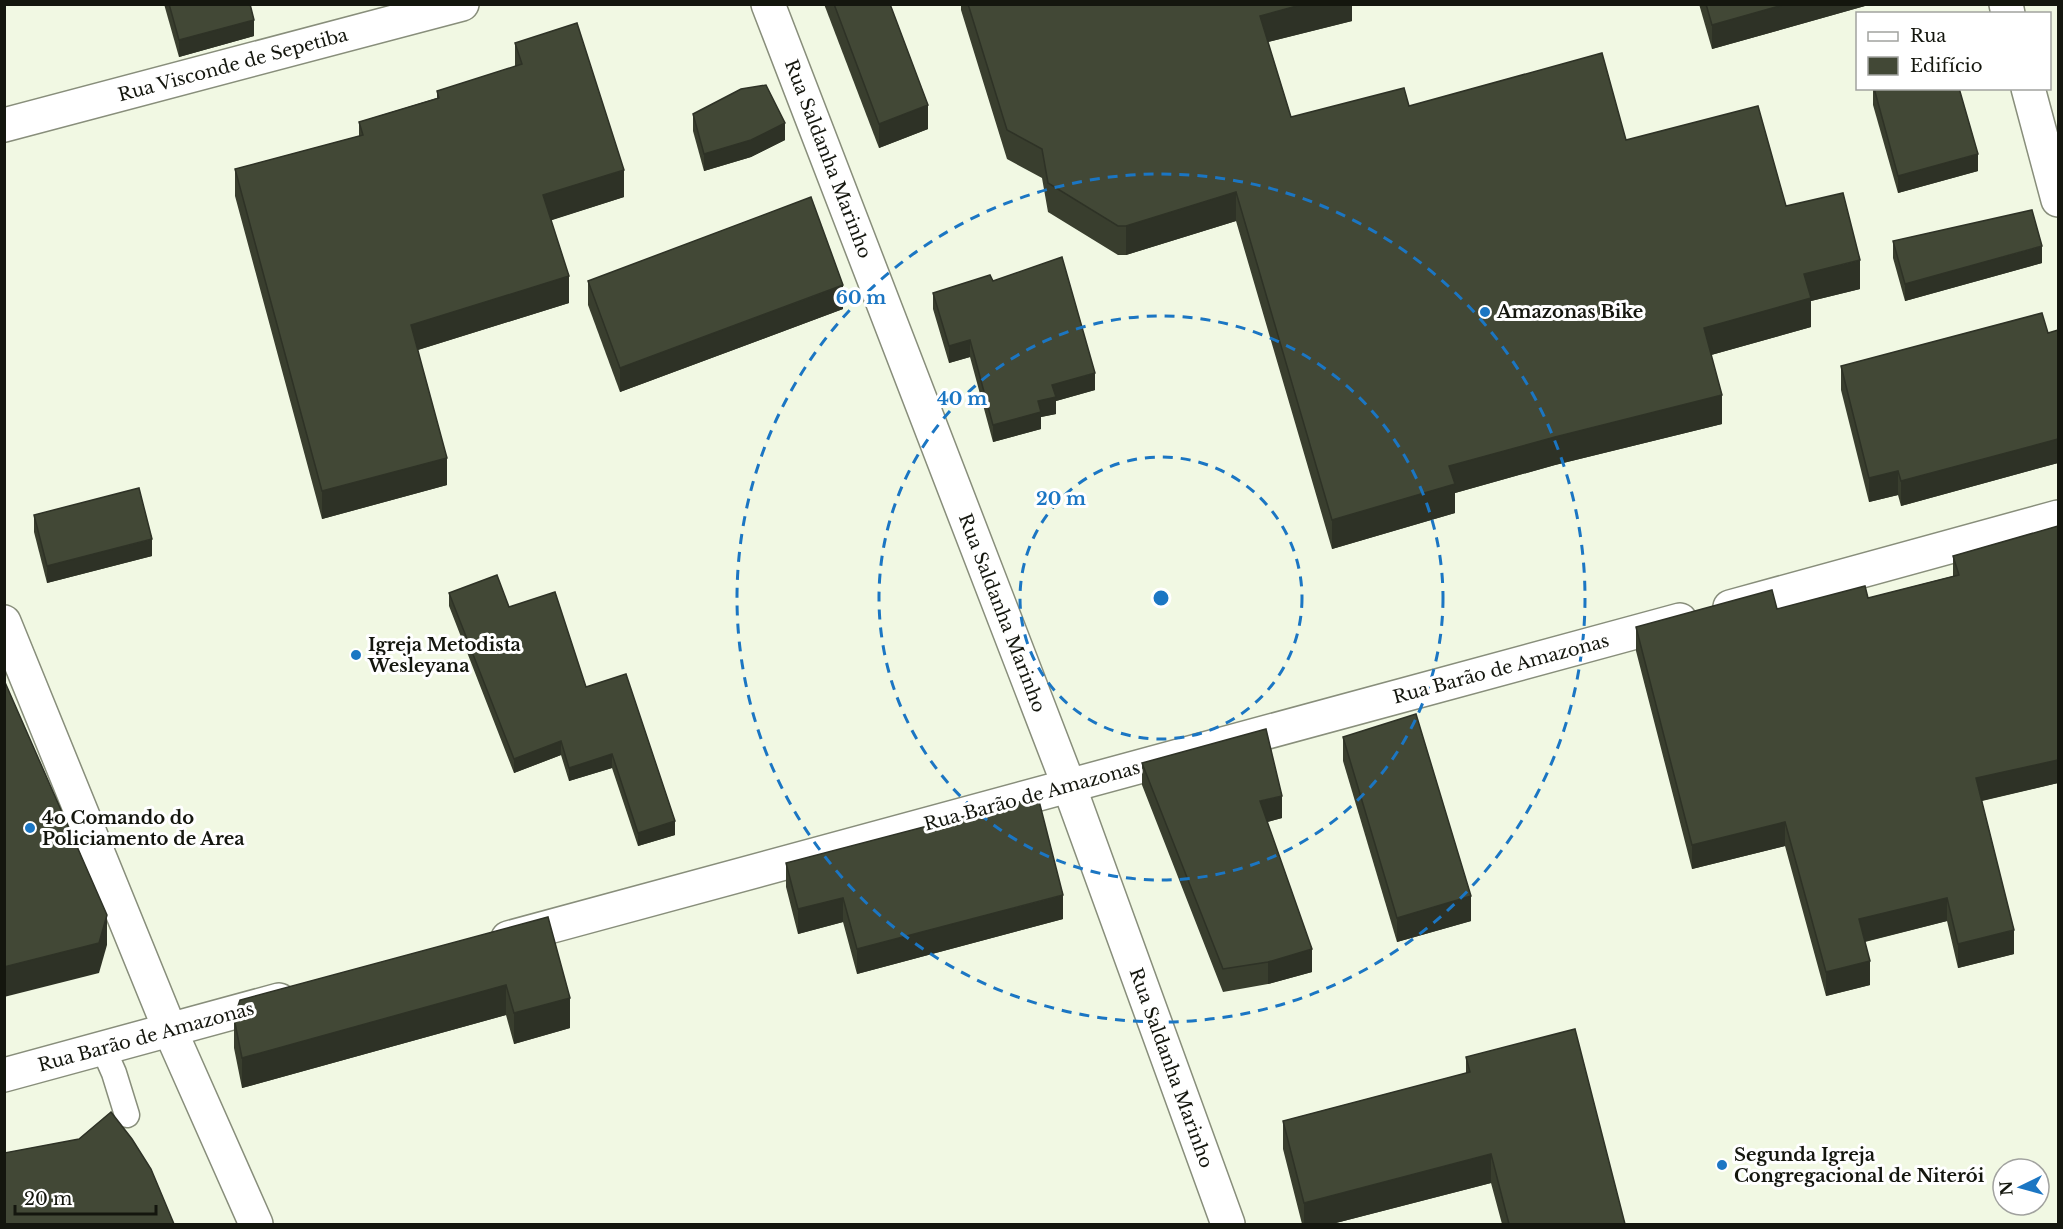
<svg xmlns="http://www.w3.org/2000/svg" width="2063" height="1229" font-family="'Libre Baskerville',serif">
<style>
.lines{fill:none;stroke-linecap:round;stroke-linejoin:round}
.service-casing{stroke:#888e7b;stroke-width:27}
.minor-casing{stroke:#888e7b;stroke-width:36}
.secondary-casing{stroke:#888e7b;stroke-width:36}
.service{stroke:#fff;stroke-width:24}
.minor{stroke:#fff;stroke-width:33}
.secondary{stroke:#fff;stroke-width:33}
.wall{fill:#393e2e}
.shaded-wall{fill:#2e3226}
.building{fill:#424836;stroke:#2e3226;stroke-width:1.5}
.ring{fill:none;stroke:#1b76c3;stroke-width:3;stroke-dasharray:10 8}
.poi-dot{fill:#1b76c3;stroke:#fff;stroke-width:2}
.labels{text-anchor:middle;dominant-baseline:central;stroke-width:6;stroke-linejoin:round;paint-order:stroke}
.street-label{font-size:18px;fill:#14160e;stroke:#fff}
.poi-label{font-size:18px;font-weight:bold;fill:#14160e;stroke:#fff;text-anchor:start}
.centre{fill:#1b76c3;stroke:#fff;stroke-width:3}
.ring-label{font-size:18px;text-anchor:middle;font-weight:bold;fill:#1b76c3;stroke:#fff;stroke-width:6;stroke-linejoin:round;paint-order:stroke}
</style>
<rect width="100%" height="100%" fill="#f1f8e3"/>
<g class="lines">
<g class="service-casing">
<path id="service" d="M103,1048L114,1073L127,1115"/>
</g>
<g class="minor-casing">
<g id="minor">
<path d="M2006,4L2008,14"/>
<path d="M2028,88L2058,200"/>
<path d="M4,125L462,4"/>
<path d="M4,622L170,1030L256,1224"/>
</g>
</g>
<g class="secondary-casing">
<g id="secondary">
<path d="M768,4L1069,786L1228,1224"/>
<path d="M1730,607L2058,517"/>
<path d="M508,938L1680,620"/>
<path d="M4,1075L279,1000"/>
</g>
</g>
<use href="#service" class="service"/>
<use href="#minor" class="minor"/>
<use href="#secondary" class="secondary"/>
</g>
<g class="wall">
<path d="M164,4H250L254,36L179,57Z"/>
<path d="M824,4H890L928,129L879,148Z"/>
<path d="M961,4H1352V21L1268,42L1291,117L1409,106L1626,140L1786,206L1860,289L1811,301V327L1711,355L1722,424L1555,465L1455,493V513L1332,549L1236,221L1126,255H1118L1048,212L1042,178L1007,159L961,10Z"/>
<path d="M1699,4H1872L1712,49Z"/>
<path d="M515,43L624,197L551,220L569,303L418,350L447,485L322,519L235,196V169L359,136V122L437,98V91L515,67Z"/>
<path d="M1873,88L1978,171L1898,193L1873,105Z"/>
<path d="M693,114L785,140L751,157L704,171L693,131Z"/>
<path d="M1893,241L2042,263L1905,301L1893,258Z"/>
<path d="M588,281L843,309L620,392L588,305Z"/>
<path d="M993,281L1095,390L1056,401V414L1041,417V429L993,442L970,357L949,363L933,309V293Z"/>
<path d="M2058,330V463L1901,506L1898,495L1869,502L1841,390V366L2048,333Z"/>
<path d="M34,515L152,556L47,583L34,532Z"/>
<path d="M2058,526V783L1982,801L2014,954L1958,968L1947,921L1865,942L1870,985L1826,996L1785,846L1692,869L1636,651V627L1777,609L1868,598L1953,576V556Z"/>
<path d="M449,593L509,607L586,687L675,835L638,846L612,768L569,781L561,755L514,773L449,606Z"/>
<path d="M1343,737L1471,921L1397,942L1343,761Z"/>
<path d="M1142,763L1282,818L1267,822L1312,972L1268,984L1223,992L1142,785Z"/>
<path d="M786,863L1063,919L857,974L843,922L798,934L786,887Z"/>
<path d="M548,917L570,1028L514,1044L506,1015L242,1088L234,1048V1018Z"/>
<path d="M1466,1057L1625,1224H1502L1491,1183L1332,1224H1302L1283,1149V1121L1466,1073Z"/>
</g>
<g class="shaded-wall">
<path d="M1304,4H1352V21L1260,44V16Z"/>
<path d="M1786,4H1872L1712,49V25Z"/>
<path d="M254,20V36L179,57V40Z"/>
<path d="M928,105V129L879,148V124Z"/>
<path d="M785,123V140L751,157L704,171V154Z"/>
<path d="M1978,154V171L1898,193V176Z"/>
<path d="M624,170V197L543,223V195Z"/>
<path d="M1236,192V221L1126,255V226Z"/>
<path d="M2042,246V263L1905,301V284Z"/>
<path d="M1860,260V289L1811,301V327L1704,357V328L1804,274Z"/>
<path d="M569,276V303L411,352V325Z"/>
<path d="M843,285V309L620,392V368Z"/>
<path d="M970,340V357L949,363V346Z"/>
<path d="M1095,373V390L1056,401V414L1041,417V429L993,442V425L1038,401L1052,385Z"/>
<path d="M1722,395V424L1555,465L1455,493V513L1332,549V520L1449,466L1555,437Z"/>
<path d="M2058,439V463L1901,506V481Z"/>
<path d="M447,458V485L322,519V491Z"/>
<path d="M1898,471V495L1869,502V478Z"/>
<path d="M152,539V556L47,583V566Z"/>
<path d="M561,741V755L514,773V759Z"/>
<path d="M612,754V768L569,781V768Z"/>
<path d="M2058,760V783L1976,802V778Z"/>
<path d="M1282,796V818L1260,824V801Z"/>
<path d="M675,821V835L638,846V833Z"/>
<path d="M1785,822V846L1692,869V845Z"/>
<path d="M1063,895V919L857,974V949Z"/>
<path d="M1471,896V921L1397,942V918Z"/>
<path d="M843,898V922L798,934V909Z"/>
<path d="M1947,898V921L1859,943V919Z"/>
<path d="M107,915V945L99,973L4,997V967Z"/>
<path d="M2014,930V954L1958,968V944Z"/>
<path d="M1312,949V972L1268,984V962Z"/>
<path d="M1870,961V985L1826,996V972Z"/>
<path d="M506,985V1015L242,1088V1058Z"/>
<path d="M570,998V1028L514,1044V1013Z"/>
<path d="M1491,1154V1183L1332,1224H1304V1203Z"/>
</g>
<g class="building">
<path d="M169,4H250L254,20L179,40Z"/>
<path d="M834,4H890L928,105L879,124Z"/>
<path d="M968,4H1304L1260,16L1291,117L1404,88L1409,106L1602,53L1626,140L1758,106L1786,206L1843,193L1860,260L1804,274L1811,298L1704,328L1722,395L1555,437L1449,466L1455,484L1332,520L1236,192L1126,226H1118L1048,183L1042,149L1007,130Z"/>
<path d="M1706,4H1786L1712,25Z"/>
<path d="M577,23L624,170L543,195L569,276L411,325L447,458L322,491L235,169L363,135L359,122L439,98L437,91L522,64L515,43Z"/>
<path d="M766,85L785,123L751,140L704,154L693,114L741,89Z"/>
<path d="M1874,88H1959L1978,154L1898,176Z"/>
<path d="M811,197L843,285L620,368L588,281Z"/>
<path d="M2032,210L2042,246L1905,284L1893,241Z"/>
<path d="M1062,257L1095,373L1052,385L1056,397L1038,401L1041,412L993,425L970,340L949,346L933,293L990,275L993,281Z"/>
<path d="M2042,313L2048,333L2058,330V439L1901,481L1898,471L1869,478L1841,366Z"/>
<path d="M139,488L152,539L47,566L34,515Z"/>
<path d="M2058,526V760L1976,778L2014,930L1958,944L1947,898L1859,919L1870,961L1826,972L1785,822L1692,845L1636,627L1772,590L1777,609L1865,586L1868,598L1959,575L1953,556Z"/>
<path d="M497,575L509,607L555,592L586,687L626,674L675,821L638,833L612,754L569,768L561,741L514,759L449,593Z"/>
<path d="M4,680L107,915L99,943L4,967Z"/>
<path d="M1416,714L1471,896L1397,918L1343,737Z"/>
<path d="M1266,729L1282,796L1260,801L1312,949L1268,962L1223,969L1142,763Z"/>
<path d="M1038,797L1063,895L857,949L843,898L798,909L786,863Z"/>
<path d="M548,917L570,998L514,1013L506,985L242,1058L234,1018L240,1000Z"/>
<path d="M1575,1029L1625,1224H1509L1491,1154L1304,1203L1283,1121L1470,1072L1466,1057Z"/>
<path d="M111,1112L132,1139L151,1169L174,1224H4V1153L79,1139Z"/>
</g>
<g class="ring">
<circle cx="1161" cy="598" r="141"/>
<circle cx="1161" cy="598" r="282"/>
<circle cx="1161" cy="598" r="424"/>
</g>
<g class="poi-dot">
<circle cx="1485" cy="312" r="6"/>
<circle cx="356" cy="655" r="6"/>
<circle cx="30" cy="828" r="6"/>
<circle cx="1722" cy="1165" r="6"/>
</g>
<g class="labels">
<g class="street-label">
<text transform="translate(233 65) rotate(-15)">Rua Visconde de Sepetiba</text>
<text transform="translate(828 159) rotate(69)">Rua Saldanha Marinho</text>
<text transform="translate(1002 613) rotate(69)">Rua Saldanha Marinho</text>
<text transform="translate(1501 669) rotate(-15)">Rua Barão de Amazonas</text>
<text transform="translate(1032 796) rotate(-15)">Rua Barão de Amazonas</text>
<text transform="translate(146 1037) rotate(-15)">Rua Barão de Amazonas</text>
<text transform="translate(1171 1068) rotate(70)">Rua Saldanha Marinho</text>
</g>
<g class="poi-label">
<text x="1497" y="312">Amazonas Bike</text>
<text x="368" y="645">Igreja Metodista<tspan x="368" dy="21">Wesleyana</tspan></text>
<text x="42" y="818">4o Comando do<tspan x="42" dy="21">Policiamento de Area</tspan></text>
<text x="1734" y="1155">Segunda Igreja<tspan x="1734" dy="21">Congregacional de Niterói</tspan></text>
</g>
</g>
<circle cx="1161" cy="598" r="9" class="centre"/>
<g class="ring-label">
<text x="861" y="304">60 m</text>
<text x="962" y="405">40 m</text>
<text x="1061" y="505">20 m</text>
</g>
<rect width="2063" height="1229" fill="none" stroke="#14160e" stroke-width="12"/>
<rect x="1856" y="12" width="195" height="78" fill="#ffffff" stroke="#a1a29f" stroke-width="1.5"/>
<rect x="1868" y="32" width="30" height="9" fill="#ffffff" stroke="#a1a29f" stroke-width="1.5"/>
<text x="1910" y="42" font-size="18" fill="#14160e">Rua</text>
<rect x="1868" y="57" width="30" height="18" fill="#424836" stroke="#a1a29f" stroke-width="1.5"/>
<text x="1910" y="72" font-size="18" fill="#14160e">Edifício</text>
<g transform="translate(2021 1187) rotate(265)"><circle r="28" fill="#ffffff" stroke="#a1a29f" stroke-width="1.5"/>
<path d="M0-4.5L10 22L0 15L-10 22Z" fill="#1b76c3"/>
<text y="-9" font-size="16" font-weight="bold" text-anchor="middle" fill="#14160e">N</text>
</g>
<path d="M15 1205v9h141v-9" fill="none" stroke="#14160e" stroke-width="3"/>
<text x="24" y="1205" font-size="18" fill="#14160e" stroke="#ffffff" stroke-width="4.5" paint-order="stroke">20 m</text>
</svg>
